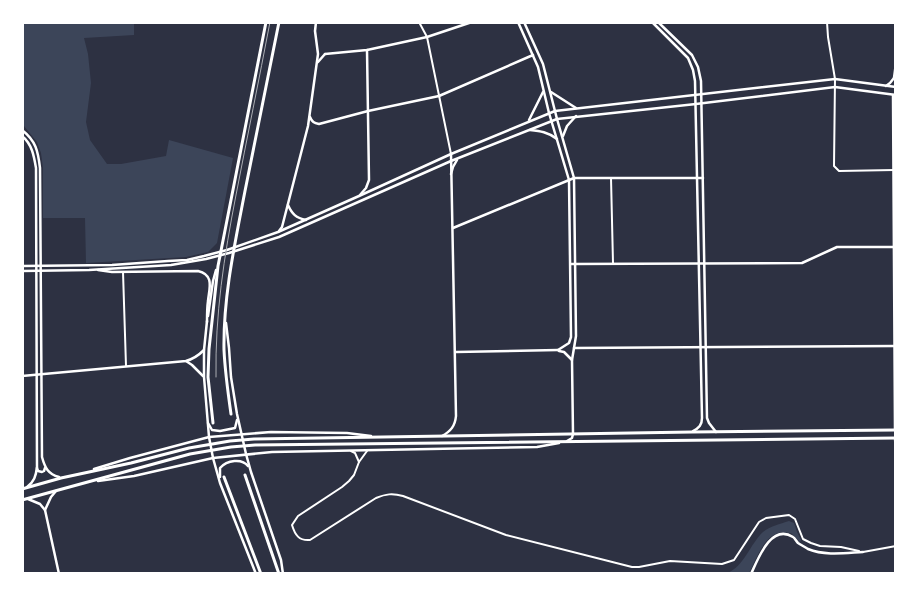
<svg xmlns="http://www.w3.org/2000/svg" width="918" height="596" font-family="'Libre Baskerville',serif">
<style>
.green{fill:#3c4559}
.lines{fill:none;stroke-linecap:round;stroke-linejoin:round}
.minor{stroke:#fff;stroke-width:2}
.tertiary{stroke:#fff;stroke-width:2.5}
.secondary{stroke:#fff;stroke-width:2.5}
.primary{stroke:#fff;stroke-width:3}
.rail{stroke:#abadb3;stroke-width:1}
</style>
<rect width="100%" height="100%" fill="#2d3142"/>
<g class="green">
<path d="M22,23H134V35L84,38L88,54L91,83L86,122L90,140L107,164H121L166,156L169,140L233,158L217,243L208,252L186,257L86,263L85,218H43V168L41,153L37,142L24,126Z"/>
<path d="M789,521L794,523L797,532L801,540L800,542L791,533C787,533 783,532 779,533C763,537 756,560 749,573H727C744,567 750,544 763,532C770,526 780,524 789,521Z"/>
</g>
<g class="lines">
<g class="minor">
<path d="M419,22L427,37L451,154"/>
<path d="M827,22L828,37L835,79L834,166L839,171L894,170"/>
<path d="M611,178L613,263"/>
<path d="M123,272L126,366"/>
<path d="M351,451L355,453L359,462L367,451"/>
<path d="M359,462L354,475L349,481L342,487L298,516L292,525C295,535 299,541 310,540L376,498C386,494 392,493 403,496L506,535L632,567H639L670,561L722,564L734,560L759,522L766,518L789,515L795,519L803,539L811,543L820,546L841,547L859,551"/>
<path d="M863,552L896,546"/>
</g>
<g class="tertiary">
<path d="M325,54L367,50L427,37L472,22"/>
<path d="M318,62L325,54"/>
<path d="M894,78L896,63"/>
<path d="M886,86L890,83L894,78"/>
<path d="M893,95L895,430"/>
<path d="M310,117C312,122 314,123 319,124L368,111L439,96L533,55"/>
<path d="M22,130C36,141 38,151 40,168L42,457C45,468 48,474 59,477"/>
<path d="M22,136C32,144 34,156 36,168L37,467C36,476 34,482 27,487"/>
<path d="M360,195L366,188L369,180L367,50"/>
<path d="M288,205C292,214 296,218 306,220"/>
<path d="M453,228L574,178H703"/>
<path d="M279,231L282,227L308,126L318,54L315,31L316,22"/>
<path d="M571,264L802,263L837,247H896"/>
<path d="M208,316L213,281L216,270"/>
<path d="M207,321L204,350V377L209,437L213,458L220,483L256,574"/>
<path d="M226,323L229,348L231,377L237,414L246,454L251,472L281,560L283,574"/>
<path d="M574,348L895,346"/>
<path d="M456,352L558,350"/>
<path d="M186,361L192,365L203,376"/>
<path d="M22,376L186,361C193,359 198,356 204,350"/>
<path d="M208,423L212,430L220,431L235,428L237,420"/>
<path d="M442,436C451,431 455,426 456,416L451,154"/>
<path d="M895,438L896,454"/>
<path d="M37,468L38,471L42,472L44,471L45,468"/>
<path d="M94,469L130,458L209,437L271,432L347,433L371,436"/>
<path d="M220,477V468C227,460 242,458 248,466"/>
<path d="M98,481L134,476L213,458L272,452L537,447L559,443"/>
<path d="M28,499L40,504L45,510L59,574"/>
<path d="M45,510L51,497L56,491"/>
<path d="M751,574C758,559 771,523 793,537C795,538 796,541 798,543C801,545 805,547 808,549C825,556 845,553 863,552"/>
</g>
<g class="secondary">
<path d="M518,22L538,67L549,113L569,180L571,337L569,343L558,350"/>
<path d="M524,22L543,64L557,119L574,178L576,336L572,360L573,434L572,438L567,441"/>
<path d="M652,22L688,58L693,70L695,81L702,418C702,425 699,428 693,431"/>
<path d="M658,22L692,55L698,67L701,81L707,418L709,423L716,432"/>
<path d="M551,92L576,108"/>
<path d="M529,120L543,92"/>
<path d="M530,130C540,131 548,132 557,139"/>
<path d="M563,136L567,126L576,116"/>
<path d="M451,174L453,167L457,160"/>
<path d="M22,266L112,265L168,261L187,260L204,256L227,250L278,232L359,196L451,154L555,111L835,79L896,87"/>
<path d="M98,270L112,272L198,271C215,275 209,289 208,301C207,308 207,315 207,322"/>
<path d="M22,271L89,270L171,265L206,259L229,253L279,237L451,161L557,119L696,104L835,87L896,95"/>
<path d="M559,351L564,352L572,360"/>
</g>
<g class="primary">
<path d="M231,414C228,393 225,372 224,350C223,297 235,243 245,191C256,135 267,79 279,22"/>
<path d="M213,423L208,377L209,349L218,266L266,22"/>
<path d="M245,475L279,574"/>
<path d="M224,477L261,574"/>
<path d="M22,489L61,478L131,463L189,448L230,441L254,439L692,432L896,430"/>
<path d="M22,500L190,454L231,447L255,445L896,438"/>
</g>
<path class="rail" d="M216,377C215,314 224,257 236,195C247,138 259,80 270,22"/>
</g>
<rect width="918" height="596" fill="none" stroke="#ffffff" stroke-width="48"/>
</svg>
